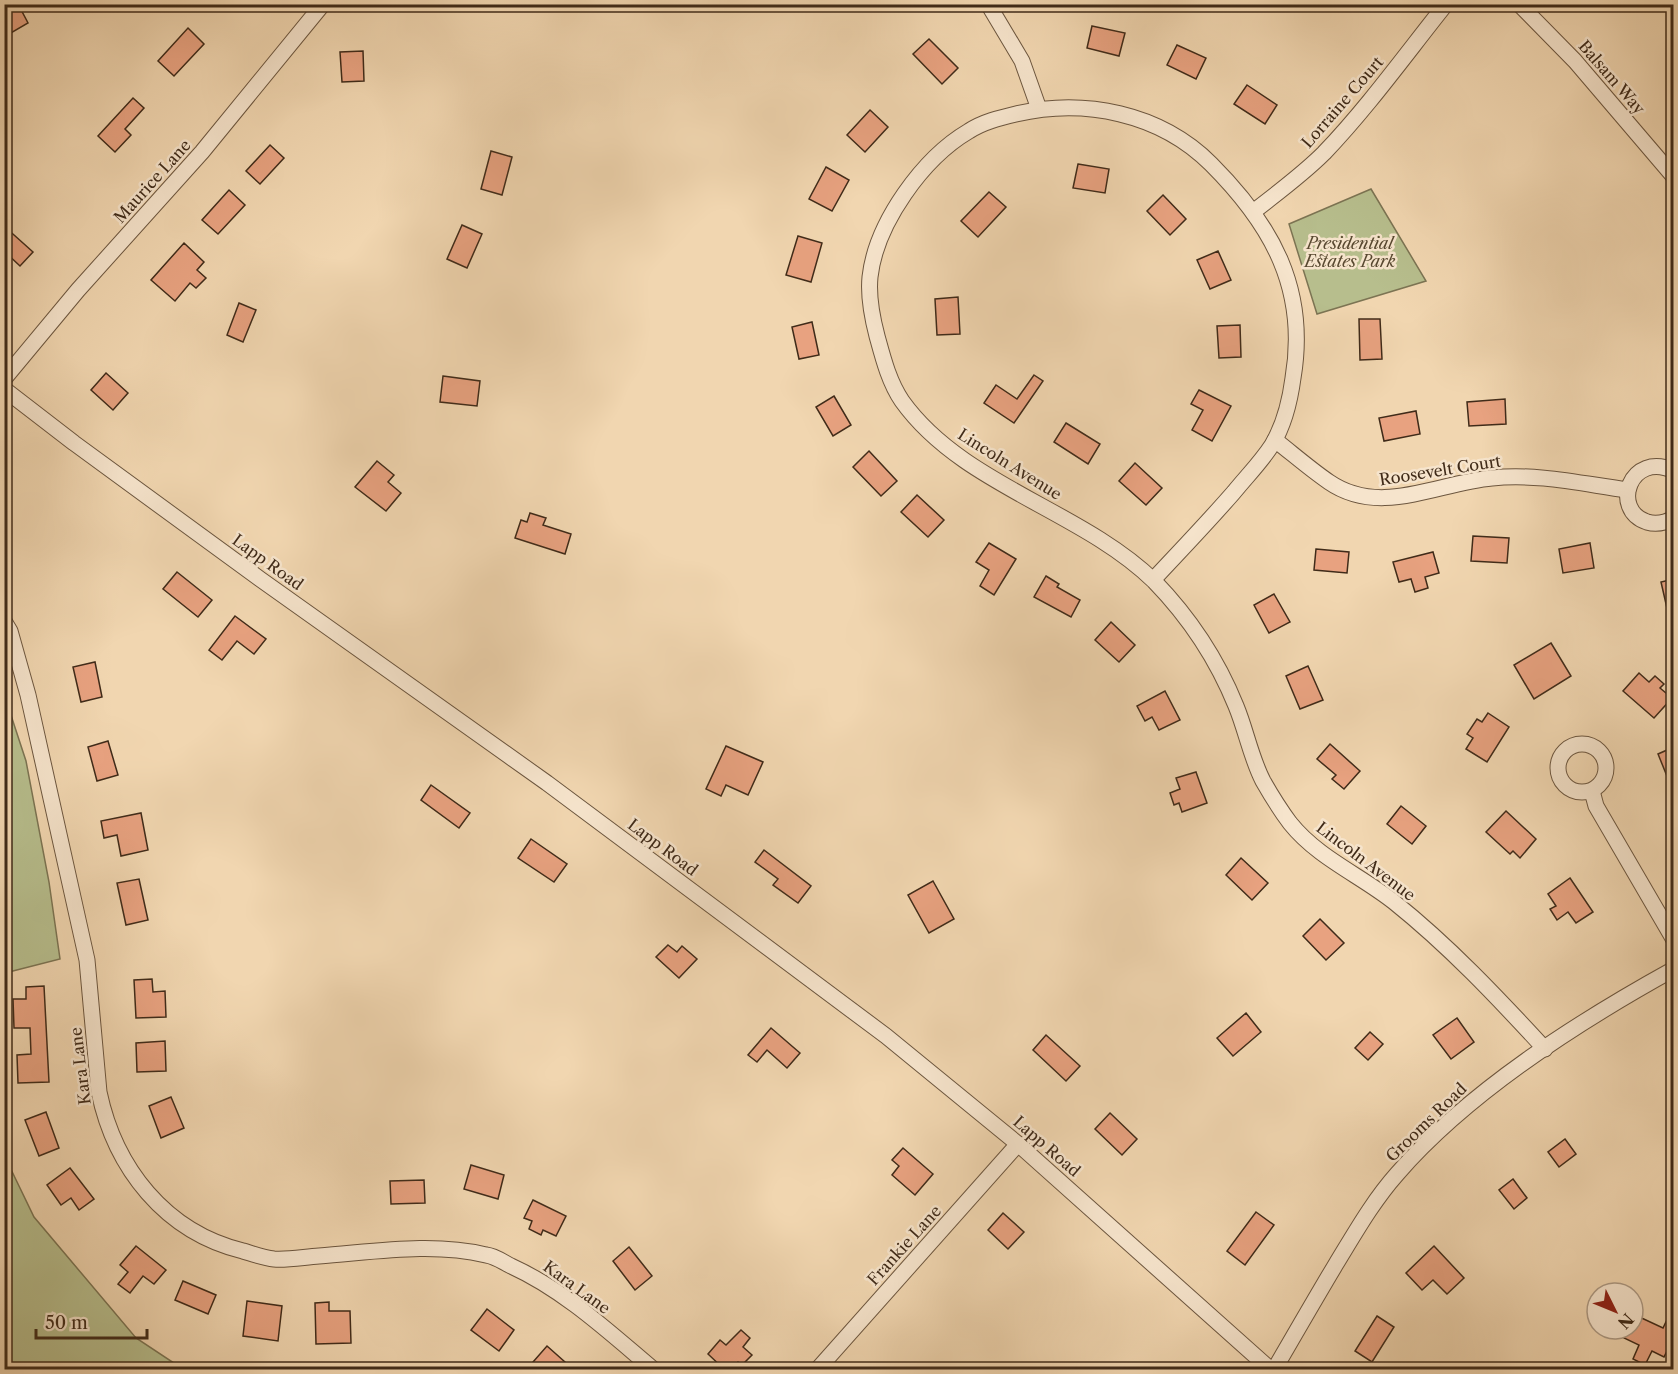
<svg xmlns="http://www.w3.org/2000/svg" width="1678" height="1374" font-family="'Libre Caslon Text',serif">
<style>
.green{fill:#b7be8d;stroke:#7c7453;stroke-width:1.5}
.building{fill:#e8a280;stroke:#402b19;stroke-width:1.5}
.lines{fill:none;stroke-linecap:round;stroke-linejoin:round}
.minor-casing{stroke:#6c563f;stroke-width:17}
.minor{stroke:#f6e4cc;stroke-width:15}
.labels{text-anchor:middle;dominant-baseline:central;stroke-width:5;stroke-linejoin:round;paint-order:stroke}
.street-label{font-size:16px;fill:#402b19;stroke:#f6e4cc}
.park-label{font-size:16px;font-style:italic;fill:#584830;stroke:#f6e4cc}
</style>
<rect width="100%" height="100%" fill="#f1d6b0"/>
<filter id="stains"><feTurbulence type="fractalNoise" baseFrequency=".00333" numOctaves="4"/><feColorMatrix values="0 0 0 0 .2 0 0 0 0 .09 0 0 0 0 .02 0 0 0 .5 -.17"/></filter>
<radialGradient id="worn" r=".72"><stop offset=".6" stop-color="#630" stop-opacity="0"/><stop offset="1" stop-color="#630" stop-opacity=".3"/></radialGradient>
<g class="green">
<path d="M1371,189L1426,281L1317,314L1289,224Z"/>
<path d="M5,697L26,761L49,882L60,959L5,973Z"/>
<path d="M5,1157L34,1217L136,1338L183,1369H5Z"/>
</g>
<g class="building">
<path d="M4,4H18L28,23L4,37Z"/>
<path d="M1092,26L1125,33L1119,56L1087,48Z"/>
<path d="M188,28L204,44L174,76L158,61Z"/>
<path d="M929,39L958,68L942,84L913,54Z"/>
<path d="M1177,45L1206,58L1196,79L1167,65Z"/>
<path d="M363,51L364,81L342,82L340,52Z"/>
<path d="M1247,85L1277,105L1265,124L1234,104Z"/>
<path d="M133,98L144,108L125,129L131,135L115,152L98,136Z"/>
<path d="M870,110L888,127L865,152L847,135Z"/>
<path d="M270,145L284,158L260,184L246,171Z"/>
<path d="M491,151L512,157L502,195L481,189Z"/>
<path d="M1078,164L1109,169L1105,193L1073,188Z"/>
<path d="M826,167L849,180L832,211L809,199Z"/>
<path d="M229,190L245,205L218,234L202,220Z"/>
<path d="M989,192L1006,207L978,237L961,221Z"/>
<path d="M1163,195L1186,219L1170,235L1147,211Z"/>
<path d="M462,225L482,234L467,268L447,259Z"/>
<path d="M4,226L33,252L20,266L4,251Z"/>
<path d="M798,236L822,243L811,282L786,275Z"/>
<path d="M184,243L204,262L197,270L206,278L196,288L190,283L175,301L151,280Z"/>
<path d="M1218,251L1231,280L1210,289L1197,260Z"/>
<path d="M958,297L960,334L937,335L935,299Z"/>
<path d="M239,303L256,310L243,342L227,335Z"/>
<path d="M1359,319H1380L1382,359L1360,360Z"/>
<path d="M812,322L819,355L799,359L792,327Z"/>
<path d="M1240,325L1241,357L1219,358L1217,326Z"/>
<path d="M106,373L128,393L113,410L91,390Z"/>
<path d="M1034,375L1043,381L1014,423L984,403L996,385L1017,399Z"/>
<path d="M443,376L480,381L477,406L440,402Z"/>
<path d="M1199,390L1231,406L1212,441L1192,430L1203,410L1191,404Z"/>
<path d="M834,396L851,425L833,436L816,407Z"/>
<path d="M1505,399L1506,424L1469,426L1467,402Z"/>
<path d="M1416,411L1420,434L1384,441L1379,418Z"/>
<path d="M1066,423L1100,444L1088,464L1054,442Z"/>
<path d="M869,451L897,481L881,496L853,467Z"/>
<path d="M377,461L394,475L388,482L401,493L386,511L355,487Z"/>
<path d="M1135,463L1162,488L1146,505L1119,481Z"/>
<path d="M917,495L944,520L928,537L901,512Z"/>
<path d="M530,513L546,518L543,525L571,534L565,554L515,538L521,520L527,522Z"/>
<path d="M1473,536L1509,538L1507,563L1471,561Z"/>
<path d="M989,543L1016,559L994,595L980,586L989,570L976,562Z"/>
<path d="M1590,543L1594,568L1563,573L1559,549Z"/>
<path d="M1316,549L1349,552L1347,573L1314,570Z"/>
<path d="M1433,552L1439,573L1425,577L1428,588L1415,592L1411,579L1399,582L1393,562Z"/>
<path d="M177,572L212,600L198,617L163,589Z"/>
<path d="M1046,576L1059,584L1057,587L1080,600L1071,617L1034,597Z"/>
<path d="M1674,579V616L1669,617L1661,582Z"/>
<path d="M1274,594L1290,622L1269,633L1254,605Z"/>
<path d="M235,616L266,639L254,654L237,641L222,660L209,650Z"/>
<path d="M1111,622L1135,645L1119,662L1095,640Z"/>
<path d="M1551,643L1571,676L1534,699L1514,665Z"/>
<path d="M95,662L102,697L81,702L73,667Z"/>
<path d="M1308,666L1323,700L1300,709L1286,676Z"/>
<path d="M1639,673L1649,682L1655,676L1664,684L1660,688L1672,698L1654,718L1623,691Z"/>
<path d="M1165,691L1180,720L1159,730L1152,717L1145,721L1137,706Z"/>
<path d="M1488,713L1509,727L1487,762L1466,749L1473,738L1467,734L1477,719L1482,722Z"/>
<path d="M108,741L118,775L97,781L88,747Z"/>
<path d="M1330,744L1360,771L1344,789L1332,779L1336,775L1317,759Z"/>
<path d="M726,746L763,762L748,795L726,785L721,796L706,789Z"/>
<path d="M1674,747V790L1673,791L1658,754Z"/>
<path d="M1196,772L1207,803L1182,812L1179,803L1174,805L1170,793L1180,789L1176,778Z"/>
<path d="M431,785L470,813L459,828L421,800Z"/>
<path d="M1401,806L1426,826L1412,844L1387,824Z"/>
<path d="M1506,811L1536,839L1520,858L1513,851L1510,854L1486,832Z"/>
<path d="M141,813L148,850L121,856L117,835L104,838L101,821Z"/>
<path d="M531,839L567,864L554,882L518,858Z"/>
<path d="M764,850L811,886L798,903L773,885L778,879L755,862Z"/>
<path d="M1241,858L1268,883L1252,900L1226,875Z"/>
<path d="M1570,878L1593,912L1576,923L1568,912L1557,920L1550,909L1556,906L1548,894Z"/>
<path d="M139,879L148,920L126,925L117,883Z"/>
<path d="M933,881L954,919L929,933L908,895Z"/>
<path d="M1320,919L1344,943L1326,960L1303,936Z"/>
<path d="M668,945L677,952L682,946L697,959L679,978L656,957Z"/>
<path d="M152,979L153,992L165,991L166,1017L136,1018L134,980Z"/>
<path d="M44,986L49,1082L18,1083L17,1055L31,1054L30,1028H14L13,999H26V987Z"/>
<path d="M1246,1013L1261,1032L1233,1056L1217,1038Z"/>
<path d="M1457,1018L1474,1042L1451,1059L1433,1035Z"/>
<path d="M771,1028L800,1053L787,1068L767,1050L757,1062L748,1055Z"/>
<path d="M1370,1032L1383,1044L1368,1060L1355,1048Z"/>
<path d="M1046,1035L1080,1066L1066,1081L1033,1050Z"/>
<path d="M165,1041L166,1071L137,1072L136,1043Z"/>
<path d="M171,1097L184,1128L161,1138L149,1106Z"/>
<path d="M46,1112L59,1148L39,1156L25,1120Z"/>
<path d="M1110,1113L1137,1139L1122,1155L1095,1129Z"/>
<path d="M1565,1139L1576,1154L1559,1167L1548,1152Z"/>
<path d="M903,1148L933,1174L915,1195L892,1175L899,1166L892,1160Z"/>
<path d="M471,1165L504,1175L498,1199L464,1189Z"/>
<path d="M70,1168L94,1199L79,1210L71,1198L61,1205L47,1185Z"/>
<path d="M1513,1179L1527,1198L1514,1209L1499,1190Z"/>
<path d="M424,1180L425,1203L391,1204L390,1181Z"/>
<path d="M533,1200L566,1216L556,1236L543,1230L541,1235L529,1229L532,1221L524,1218Z"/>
<path d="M1256,1212L1274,1225L1245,1265L1227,1251Z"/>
<path d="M1003,1213L1024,1232L1008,1249L988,1230Z"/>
<path d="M136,1246L166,1270L154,1284L143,1276L130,1293L118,1284L128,1272L120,1265Z"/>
<path d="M1434,1246L1464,1278L1447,1294L1433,1280L1422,1290L1406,1273Z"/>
<path d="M629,1247L652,1276L635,1290L613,1261Z"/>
<path d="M183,1281L216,1295L208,1314L175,1300Z"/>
<path d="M247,1301L282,1306L278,1341L243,1336Z"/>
<path d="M329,1302V1311H350L351,1343L316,1344L315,1303Z"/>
<path d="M1674,1305V1354L1667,1351L1664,1357L1652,1351L1645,1365L1633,1359L1639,1345L1624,1338L1628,1329H1633V1314L1663,1328Z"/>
<path d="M487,1309L514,1330L499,1351L471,1330Z"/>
<path d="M1377,1316L1394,1327L1372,1362L1355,1351Z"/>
<path d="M741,1330L750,1338L743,1347L752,1355L742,1365L738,1362L732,1370H725L708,1354L720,1340L726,1345Z"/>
<path d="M547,1346L574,1370H526Z"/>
</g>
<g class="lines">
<g class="minor-casing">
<g id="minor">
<path d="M988,4L1022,61L1039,109"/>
<path d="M1519,4L1575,61L1674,177"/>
<path d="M1253,212C1277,193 1302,175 1324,153C1368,107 1406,54 1446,4"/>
<path d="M4,379L78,290L202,152L323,4"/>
<path d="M4,389L74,443L260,579L547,783L886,1036L1018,1144L1271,1370"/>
<path d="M1275,440C1293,454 1310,469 1329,482C1380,517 1437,483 1492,478C1537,473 1583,484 1628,490"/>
<path d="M1674,471C1630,450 1610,510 1647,522C1657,525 1665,523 1674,518"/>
<path d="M1153,580C1180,551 1208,522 1234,492C1247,476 1261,462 1272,445C1284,425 1290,401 1293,378C1308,289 1272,225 1211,164C1160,113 1084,98 1016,114C999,118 983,122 969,131C923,158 876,223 870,277C868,297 872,317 877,336C883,358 889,382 902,401C962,485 1081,510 1154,581C1189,617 1217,659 1236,706C1246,730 1251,758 1263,781C1271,795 1281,811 1290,823C1318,858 1360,875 1394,902C1449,946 1497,997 1545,1049"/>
<path d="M4,621L10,631L28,695L87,960L99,1092C115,1168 165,1232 243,1251C253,1254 264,1258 274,1259C288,1260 304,1257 319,1256C374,1252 432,1242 486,1255C495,1256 503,1262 511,1266C564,1290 609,1332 654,1370"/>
<circle cx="1582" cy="768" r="24"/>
<path d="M1592,791L1596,806L1674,940"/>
<path d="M817,1370L1018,1144"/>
<path d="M1274,1370C1295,1334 1315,1299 1336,1264C1355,1233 1373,1201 1397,1174C1469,1091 1578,1022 1674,969"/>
</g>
</g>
<use href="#minor" class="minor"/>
</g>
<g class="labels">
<g class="street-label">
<text transform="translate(1612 77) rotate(49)">Balsam Way</text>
<text transform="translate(1342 102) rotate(-49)">Lorraine Court</text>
<text transform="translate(152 181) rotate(-48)">Maurice Lane</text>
<text transform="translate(1010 464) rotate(32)">Lincoln Avenue</text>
<text transform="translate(1440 470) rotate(-9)">Roosevelt Court</text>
<text transform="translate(268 562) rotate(36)">Lapp Road</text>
<text transform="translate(663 847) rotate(37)">Lapp Road</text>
<text transform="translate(1366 861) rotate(37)">Lincoln Avenue</text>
<text transform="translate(80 1066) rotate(-97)">Kara Lane</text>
<text transform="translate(1426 1122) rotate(-44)">Grooms Road</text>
<text transform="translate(1047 1146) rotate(41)">Lapp Road</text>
<text transform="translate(904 1245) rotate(-48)">Frankie Lane</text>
<text transform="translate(577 1287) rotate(36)">Kara Lane</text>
</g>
<g class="park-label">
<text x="1350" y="243">Presidential<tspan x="1350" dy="18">Estates Park</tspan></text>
</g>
</g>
<rect width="1678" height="1374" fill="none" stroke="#f1d6b0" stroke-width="24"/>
<rect x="6" y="6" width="1666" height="1362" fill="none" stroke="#402b19" stroke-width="3"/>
<rect x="12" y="12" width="1654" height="1350" fill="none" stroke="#402b19" stroke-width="1.5"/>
<g transform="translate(1615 1311) rotate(133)"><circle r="28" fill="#f6e4cc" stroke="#ad9a84" stroke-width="1.5"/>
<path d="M0-4.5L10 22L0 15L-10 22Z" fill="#8f2418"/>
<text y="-9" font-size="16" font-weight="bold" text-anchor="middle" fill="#402b19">N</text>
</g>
<path d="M36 1329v9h111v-9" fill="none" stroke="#402b19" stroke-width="3"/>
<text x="45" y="1329" font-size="18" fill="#402b19" stroke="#f6e4cc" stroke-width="4.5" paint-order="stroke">50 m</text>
<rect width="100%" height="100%" filter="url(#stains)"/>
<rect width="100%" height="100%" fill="url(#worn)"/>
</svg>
